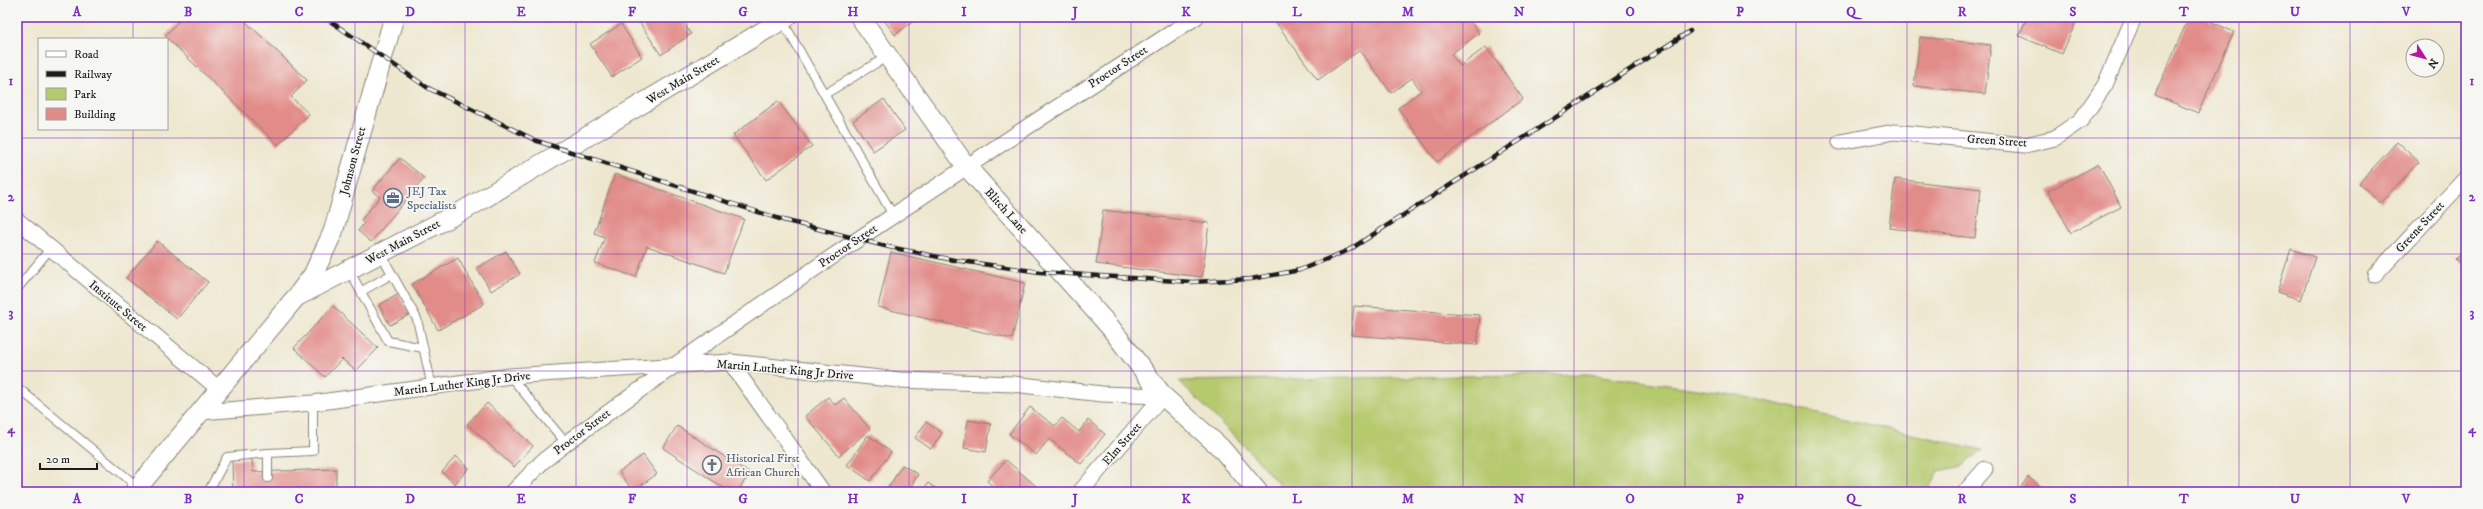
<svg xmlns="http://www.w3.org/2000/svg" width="2483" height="509" font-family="'IM FELL DW Pica',serif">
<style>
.green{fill:#b5c96d;stroke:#687244}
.building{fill:#e28c89}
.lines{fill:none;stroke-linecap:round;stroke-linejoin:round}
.service-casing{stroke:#858276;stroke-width:10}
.minor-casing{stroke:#858276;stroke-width:17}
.tertiary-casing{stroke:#858276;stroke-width:21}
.service{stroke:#fff;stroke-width:8}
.minor{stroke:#fff;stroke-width:15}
.tertiary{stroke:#fff;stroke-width:19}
.rail-casing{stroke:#1c1c1c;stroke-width:4.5}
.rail{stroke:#f6f6f2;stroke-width:3;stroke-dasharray:9;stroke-linecap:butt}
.grid{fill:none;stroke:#7b2cbf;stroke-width:1;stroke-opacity:0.55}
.labels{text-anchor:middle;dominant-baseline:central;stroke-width:3.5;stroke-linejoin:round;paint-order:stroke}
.street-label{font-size:12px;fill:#1c1c1c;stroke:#f6f6f2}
.service-label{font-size:12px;fill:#4e5e75;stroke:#f6f6f2;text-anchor:start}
.worship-label{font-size:12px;fill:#5b616d;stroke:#f6f6f2;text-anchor:start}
.neatline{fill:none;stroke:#7b2cbf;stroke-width:1.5}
.grid-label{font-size:13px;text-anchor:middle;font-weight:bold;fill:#7b2cbf}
</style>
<rect width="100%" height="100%" fill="#f6f6f2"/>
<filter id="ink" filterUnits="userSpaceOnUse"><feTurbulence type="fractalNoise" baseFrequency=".025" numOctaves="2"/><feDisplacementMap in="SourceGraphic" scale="8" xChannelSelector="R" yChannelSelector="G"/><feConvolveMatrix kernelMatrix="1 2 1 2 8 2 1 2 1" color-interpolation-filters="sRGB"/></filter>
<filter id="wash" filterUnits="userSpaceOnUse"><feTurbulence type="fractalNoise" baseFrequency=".012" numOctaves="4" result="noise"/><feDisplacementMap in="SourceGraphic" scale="16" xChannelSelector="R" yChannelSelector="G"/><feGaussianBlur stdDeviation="0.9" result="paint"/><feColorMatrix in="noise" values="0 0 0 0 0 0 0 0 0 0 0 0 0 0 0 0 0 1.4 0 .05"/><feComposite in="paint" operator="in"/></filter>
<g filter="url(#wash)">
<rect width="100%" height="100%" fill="#eee7cf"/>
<path class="green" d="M1588,374L1733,394L1983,450L1959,467L1938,471L1926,492H1285L1255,457L1179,381Z"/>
<g id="blocks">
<g class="building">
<path d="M182,17H241L307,80L291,97L309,114L278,145L165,36Z"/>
<path d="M636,17H679L691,34L661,55Z"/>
<path d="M882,17H919L895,35Z"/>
<path d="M1272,17H1467L1479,33L1451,54L1460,66L1486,47L1523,99L1437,162L1398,108L1421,91L1412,78L1391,93L1360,50L1318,80Z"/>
<path d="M2027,17H2078L2062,54L2019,36Z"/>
<path d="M2189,17H2201L2234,32L2198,113L2155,95Z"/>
<path d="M621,24L642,57L612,77L590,44Z"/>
<path d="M1920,37L1991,45L1985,94L1914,86Z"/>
<path d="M884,99L905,130L873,151L853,121Z"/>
<path d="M778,101L812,146L766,180L733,135Z"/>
<path d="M2397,142L2419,162L2380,203L2359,183Z"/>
<path d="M400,158L424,178L371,242L358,231L364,223L361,220L380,197L372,191Z"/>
<path d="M2099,164L2121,207L2071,233L2048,191Z"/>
<path d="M615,174L744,219L724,273L647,246L636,277L595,263L605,237L594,233Z"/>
<path d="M1895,179L1981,189L1975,238L1889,228Z"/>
<path d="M1103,210L1209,223L1202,277L1096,264Z"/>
<path d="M157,241L208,282L177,319L126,278Z"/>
<path d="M2291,249L2315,257L2301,300L2277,292Z"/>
<path d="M2466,249V269L2456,259Z"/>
<path d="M506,251L520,274L491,291L477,268Z"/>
<path d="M891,252L1025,283L1012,339L878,307Z"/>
<path d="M458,258L484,304L438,330L412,284Z"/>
<path d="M399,294L409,315L390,325L379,305Z"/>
<path d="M333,306L378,348L356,371L342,359L325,377L294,348Z"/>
<path d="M1354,306L1480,315L1477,345L1351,335Z"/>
<path d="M828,397L835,405L844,398L870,429L839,456L805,416Z"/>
<path d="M487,403L533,446L514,467L467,424Z"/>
<path d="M1030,407L1055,426L1062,418L1079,432L1088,420L1105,434L1081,464L1049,439L1036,455L1009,434Z"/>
<path d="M968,420L991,424L986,452L964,448Z"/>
<path d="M926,422L942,433L931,449L915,438Z"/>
<path d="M677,426L750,473L737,492H730L663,448Z"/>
<path d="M868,435L891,452L870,481L847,465Z"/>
<path d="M643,455L657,474L633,491L619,472Z"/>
<path d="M456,456L469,468L455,484L442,472Z"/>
<path d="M252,459L253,472L336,469V492H298V488L233,492L232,460Z"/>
<path d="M1006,460L1043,492H999L987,481Z"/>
<path d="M902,465L918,474L908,492H886Z"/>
<path d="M2028,477L2048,492H2017Z"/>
<path d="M928,483L941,492H922Z"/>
</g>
</g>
</g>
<g filter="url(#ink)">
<use href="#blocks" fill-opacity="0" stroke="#858276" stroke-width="1"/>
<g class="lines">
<g class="service-casing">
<g id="service">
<path d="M782,20L893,215"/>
<path d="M825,94L888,56"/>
<path d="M381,254L417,319L432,387"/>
<path d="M349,270L388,341L423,348"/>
<path d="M17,289L50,249"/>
<path d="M362,291L392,274"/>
<path d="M510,376L566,443"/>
<path d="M17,387L138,487"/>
<path d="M268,478V453L313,451V403"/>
<path d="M208,492L227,457L268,453"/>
</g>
</g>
<g class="minor-casing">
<g id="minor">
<path d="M1840,142L1894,132L2025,145L2055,138L2081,120L2105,85L2134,17"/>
<path d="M17,220L220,390"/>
<path d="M2375,275L2466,178"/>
<path d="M730,362L823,492"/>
<path d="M201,412L313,403L510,376L730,362L899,380L1013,384L1102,394L1163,396"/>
<path d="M513,492L542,462L566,443C771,294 983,155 1196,17"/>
<path d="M1080,492L1163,396"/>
<path d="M1965,492L1985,469"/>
</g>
</g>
<g class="tertiary-casing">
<g id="tertiary">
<path d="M860,17L966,166L1110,327L1163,396L1221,448L1258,492"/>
<path d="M300,292L313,275L333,232L394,17"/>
<path d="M134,492L296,297L466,209L787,17"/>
</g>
</g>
<use href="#service" class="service"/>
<use href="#minor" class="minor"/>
<use href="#tertiary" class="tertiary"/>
<g class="rail-casing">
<path id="rail" d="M324,17L428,88L537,141L783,220L889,247L954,260L1040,272L1192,282L1251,279L1300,270L1349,250L1690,31"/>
</g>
<use href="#rail" class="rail"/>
</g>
</g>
<path class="grid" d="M133,17V39M244,17V492M355,17V492M465,17V492M576,17V492M687,17V492M798,17V492M909,17V492M1020,17V492M1131,17V492M1242,17V492M1352,17V492M1463,17V492M1574,17V492M1685,17V492M1796,17V492M1907,17V492M2018,17V492M2128,17V492M2239,17V492M2350,17V492M133,129V492M17,138H2466M17,254H2466M17,371H2466"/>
<defs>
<g id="office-ring" transform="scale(1)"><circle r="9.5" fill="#f6f6f2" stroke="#5c6f8a" stroke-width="1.5"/><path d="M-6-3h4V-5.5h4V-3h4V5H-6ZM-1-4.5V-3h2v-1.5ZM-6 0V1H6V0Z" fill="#5c6f8a"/></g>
<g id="church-ring" transform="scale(1)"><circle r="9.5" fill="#f6f6f2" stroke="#6b7280" stroke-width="1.5"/><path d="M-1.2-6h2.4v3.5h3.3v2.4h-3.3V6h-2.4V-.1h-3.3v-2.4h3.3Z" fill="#6b7280"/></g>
</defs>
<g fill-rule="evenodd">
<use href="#office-ring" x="393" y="198"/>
<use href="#church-ring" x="712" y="465"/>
</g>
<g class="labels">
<g class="street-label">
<text transform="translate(1118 67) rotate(-33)">Proctor Street</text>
<text transform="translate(683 80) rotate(-31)">West Main Street</text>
<text transform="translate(1997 141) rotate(4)">Green Street</text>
<text transform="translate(353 161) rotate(-75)">Johnson Street</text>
<text transform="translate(1006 211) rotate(48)">Blitch Lane</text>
<text transform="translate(2420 227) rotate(-47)">Greene Street</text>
<text transform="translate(403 242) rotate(-28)">West Main Street</text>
<text transform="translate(848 246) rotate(-34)">Proctor Street</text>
<text transform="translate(118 306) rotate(40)">Institute Street</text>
<text transform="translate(785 370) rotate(5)">Martin Luther King Jr Drive</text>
<text transform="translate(462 384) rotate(-7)">Martin Luther King Jr Drive</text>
<text transform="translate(582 432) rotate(-37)">Proctor Street</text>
<text transform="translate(1122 444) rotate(-49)">Elm Street</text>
</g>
<g class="service-label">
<text x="407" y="191">JEJ Tax<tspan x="407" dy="14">Specialists</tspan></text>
</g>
<g class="worship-label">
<text x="726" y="458">Historical First<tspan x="726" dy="14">African Church</tspan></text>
</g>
</g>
<rect width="2483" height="509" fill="none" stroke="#f6f6f2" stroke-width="44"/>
<rect x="38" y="38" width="130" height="92" fill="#f6f6f2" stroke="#9f9f9c"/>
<rect x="46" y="51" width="20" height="6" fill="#ffffff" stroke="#9f9f9c"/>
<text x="74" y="58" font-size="12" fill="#1c1c1c">Road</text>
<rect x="46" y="71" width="20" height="6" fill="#1c1c1c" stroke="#9f9f9c"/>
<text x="74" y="78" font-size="12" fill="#1c1c1c">Railway</text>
<rect x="46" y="88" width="20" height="12" fill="#b5c96d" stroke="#9f9f9c"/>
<text x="74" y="98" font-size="12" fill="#1c1c1c">Park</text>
<rect x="46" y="108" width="20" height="12" fill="#e28c89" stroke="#9f9f9c"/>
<text x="74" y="118" font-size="12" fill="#1c1c1c">Building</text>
<g transform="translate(2425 58) rotate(126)"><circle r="19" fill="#f6f6f2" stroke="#9f9f9c"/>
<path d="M0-3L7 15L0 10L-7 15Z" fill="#b5179e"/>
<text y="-6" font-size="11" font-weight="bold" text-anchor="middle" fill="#1c1c1c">N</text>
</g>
<path d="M40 463v6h57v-6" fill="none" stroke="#1c1c1c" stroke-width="2"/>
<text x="46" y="463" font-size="12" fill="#1c1c1c" stroke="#f6f6f2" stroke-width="3" paint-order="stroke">20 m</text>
<rect x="22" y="22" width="2439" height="465" class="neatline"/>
<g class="grid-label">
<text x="77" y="16">A</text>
<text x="188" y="16">B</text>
<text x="299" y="16">C</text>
<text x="410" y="16">D</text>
<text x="521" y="16">E</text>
<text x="632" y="16">F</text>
<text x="743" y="16">G</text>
<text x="853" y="16">H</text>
<text x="964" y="16">I</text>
<text x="1075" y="16">J</text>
<text x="1186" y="16">K</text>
<text x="1297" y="16">L</text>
<text x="1408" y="16">M</text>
<text x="1519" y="16">N</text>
<text x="1630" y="16">O</text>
<text x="1740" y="16">P</text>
<text x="1851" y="16">Q</text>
<text x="1962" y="16">R</text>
<text x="2073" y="16">S</text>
<text x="2184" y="16">T</text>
<text x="2295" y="16">U</text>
<text x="2406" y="16">V</text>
<text x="11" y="85">1</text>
<text x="2472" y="85">1</text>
<text x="11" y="201">2</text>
<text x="2472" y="201">2</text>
<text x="11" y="317">3</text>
<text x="2472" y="317">3</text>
<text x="11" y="433">4</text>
<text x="2472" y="433">4</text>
<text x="77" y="503">A</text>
<text x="188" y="503">B</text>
<text x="299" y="503">C</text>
<text x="410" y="503">D</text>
<text x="521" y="503">E</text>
<text x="632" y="503">F</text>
<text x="743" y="503">G</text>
<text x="853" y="503">H</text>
<text x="964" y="503">I</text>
<text x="1075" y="503">J</text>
<text x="1186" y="503">K</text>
<text x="1297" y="503">L</text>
<text x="1408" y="503">M</text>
<text x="1519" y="503">N</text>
<text x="1630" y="503">O</text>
<text x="1740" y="503">P</text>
<text x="1851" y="503">Q</text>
<text x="1962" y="503">R</text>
<text x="2073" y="503">S</text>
<text x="2184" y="503">T</text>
<text x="2295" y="503">U</text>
<text x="2406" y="503">V</text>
</g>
</svg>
